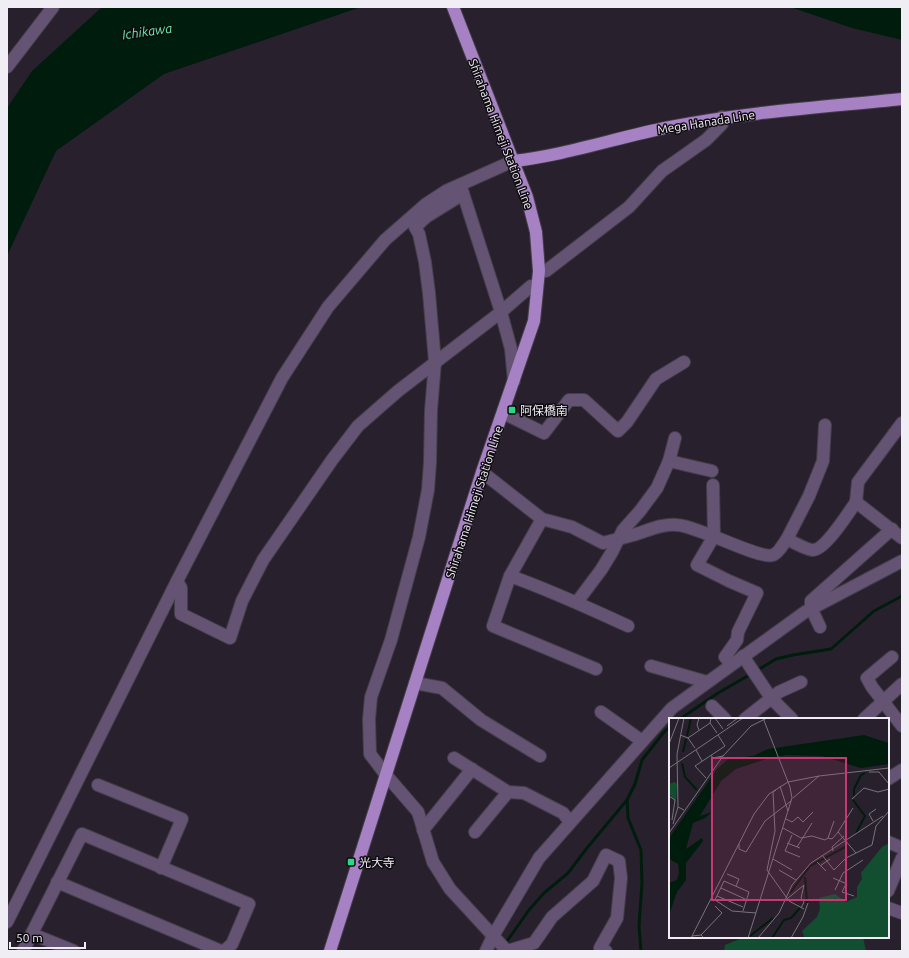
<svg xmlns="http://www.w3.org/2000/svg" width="909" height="958" font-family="Ubuntu,'Noto Sans JP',sans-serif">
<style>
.green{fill:#124f30}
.water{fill:#001c0c}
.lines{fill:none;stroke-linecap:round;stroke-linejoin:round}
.stream{stroke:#001c0c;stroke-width:3}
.minor-casing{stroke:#443e49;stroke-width:14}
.major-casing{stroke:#443e49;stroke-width:14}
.minor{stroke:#655374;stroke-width:12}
.major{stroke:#a681c4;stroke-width:12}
.poi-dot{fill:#29d885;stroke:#0f0c11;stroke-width:1.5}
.labels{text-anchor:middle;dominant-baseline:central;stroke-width:3;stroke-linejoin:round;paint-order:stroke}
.street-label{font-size:12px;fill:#f1edf5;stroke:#0f0c11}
.poi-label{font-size:12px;fill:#f1edf5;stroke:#0f0c11;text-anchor:start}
.water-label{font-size:13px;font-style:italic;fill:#6beaa1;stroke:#0f0c11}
.inset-river{fill:none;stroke:#001c0c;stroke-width:2}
.inset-road{fill:none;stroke:#78737d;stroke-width:1}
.view{fill:#c93872;fill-opacity:0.15;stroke:#c93872;stroke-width:2}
.inset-edge{fill:none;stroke:#f1edf5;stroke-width:2}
</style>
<rect width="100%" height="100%" fill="#28212d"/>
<path class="green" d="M745,937H863L866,951H724L725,945Z"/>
<g class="water">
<path d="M102,7H361L164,74L56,151L7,256V108L32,71Z"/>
<path d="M790,7H902V40L852,28Z"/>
</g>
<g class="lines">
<g class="stream">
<path d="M756,671L776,659L793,655L831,649L874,611L902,596"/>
<path d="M680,719L718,693L751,674"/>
<path d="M627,800L628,818L641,850L642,883L639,926L641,951"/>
<path d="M505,944L529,910L544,893L568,873L587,848L627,800L635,784L642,760L664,732L670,727"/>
</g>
<g class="minor-casing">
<g id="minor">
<path d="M7,67L53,7"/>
<path d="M461,187L501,312L511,349L514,381"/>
<path d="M463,194L426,217L415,227L419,234L425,262L429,293L435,362L431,410L430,463L428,490L419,537L391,640L371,697L369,719L370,754L386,775L418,812L433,862L450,889L507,951"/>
<path d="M546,271L629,207L662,171L706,140L722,124V117"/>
<path d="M503,413L544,433L569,400H584L618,431L627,422L656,379L684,362"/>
<path d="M669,461L712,471"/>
<path d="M482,472L542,519L572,527L603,543C613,540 623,538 633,535C647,531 663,523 677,525C698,526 760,560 773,555C779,553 783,544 787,539C793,542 807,550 813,550C825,550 849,512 856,502L902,538"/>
<path d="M713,485L714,536L697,565L729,581L757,593L738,632L737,640L725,657L731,664"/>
<path d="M856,502L858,482L902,423"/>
<path d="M542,519L510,576L493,626L596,669"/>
<path d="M787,539L809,496L823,461L825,425"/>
<path d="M510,576C550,590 589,608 628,626"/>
<path d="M177,581L181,588V614L230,638L242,601L263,560L332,460L358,426L398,391L501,312L531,286"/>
<path d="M577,602L601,570L612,552L623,530L640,511L657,488L669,461L675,438"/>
<path d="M820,627L811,608V601L892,529"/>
<path d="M743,656L771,698L792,719"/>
<path d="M892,657L867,678L872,687L902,726"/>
<path d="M651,666L707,682"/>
<path d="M415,683L442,688L481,720L540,756"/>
<path d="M712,706L725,719"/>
<path d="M601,712L642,741"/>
<path d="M745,719L779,692L801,682"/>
<path d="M864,719L902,684"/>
<path d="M454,758L508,792L524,793L563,813L570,822"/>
<path d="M888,779L902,770"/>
<path d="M98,785L182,819L161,868"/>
<path d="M423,830L472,769"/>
<path d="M475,832L508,792"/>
<path d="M888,842L902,848"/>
<path d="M57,882L221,951"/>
<path d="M888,891L902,858"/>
<path d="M888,908L902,913"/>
<path d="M7,922L177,581L282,378L328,307L385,240L426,204L446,191L513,161"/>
<path d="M32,934L74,951"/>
<path d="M23,951L82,834L249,904L232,944L224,951"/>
<path d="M486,951L493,936L539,858L672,708L805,612L902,561"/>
<path d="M507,951L534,943L552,917L593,881L606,855L619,861L621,878L617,918L600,948L606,951"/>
</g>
</g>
<g class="major-casing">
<g id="major">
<path d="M513,161C567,155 618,137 670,127C747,112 825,107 902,99"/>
<path d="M330,951L482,472L534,321L539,271L536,232L527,197L453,7"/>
</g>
</g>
<use href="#minor" class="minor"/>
<use href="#major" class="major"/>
</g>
<g class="poi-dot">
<rect x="508" y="406" width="8" height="8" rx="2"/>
<rect x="347" y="858" width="8" height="8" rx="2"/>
</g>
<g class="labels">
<g class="street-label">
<text transform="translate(706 122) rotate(-9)">Mega Hanada Line</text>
<text transform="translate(501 134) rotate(69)">Shirahama Himeji Station Line</text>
<text transform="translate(474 502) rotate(-72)">Shirahama Himeji Station Line</text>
</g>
<g class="poi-label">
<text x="520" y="410">阿保橋南</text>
<text x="359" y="862">光大寺</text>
</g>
<g class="water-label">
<text transform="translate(147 31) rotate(-8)">Ichikawa</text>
</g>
</g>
<g transform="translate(669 718)">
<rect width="220" height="220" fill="#28212d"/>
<path d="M6,64L8,66L7,83L0,76V66ZM220,125V220H136L133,213L148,199L151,191L150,180L166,176L177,184L188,179V169L193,161L192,155L213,129Z" fill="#124f30"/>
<path d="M195,17L220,25V46L192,50L153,38L118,37L103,39L67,51L52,63L31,98L43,94L36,100L24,105L17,131L33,120L34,123L17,145V162L8,174L0,197V165L8,162L10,155L9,146L0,141V120L48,51L59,41L84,38L99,31Z" fill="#001c0c"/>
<path class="inset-river" d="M18,18L22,0M14,34L17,21M13,45L16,59L28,72M185,78V71L192,57L196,55M184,82L196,98L187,115M136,159L138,185M121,175L141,148L178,128M81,218L104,200M103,220L115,202L122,200L131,190"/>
<path class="inset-road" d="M30,0L28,7L30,12M46,0L54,11M41,5L48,15M58,8L69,0M11,17L19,20L26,30M19,20L41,5L42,0M0,26L10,0M27,32L33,43M42,37L44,40L54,38M0,50L74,0M200,54H210L220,66M37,60L26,48L56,28L49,17M119,64L150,58L220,50M111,68L119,93M107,72L104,74L106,113L98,152L120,183L135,191M0,78L6,82L3,102M124,80L150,58M183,81L195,70L209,74L220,71M15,92L9,89L8,36L15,0M117,101L123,104L129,99L134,104L144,94M204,103L200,96L207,91M4,106L9,89M114,110L132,120L143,118L156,122L159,120L163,121L169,114L187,135M169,114L184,90M0,115L54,38L82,8L98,0M123,117L116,133L131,139M159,120L165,103M118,125L131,130M70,126V131L77,134L96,103L122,83M128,129L143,105M164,133L163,129L175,118M153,137L165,152L177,140L203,127L207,108L220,93M104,141L123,152M148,144L157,153M151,148L161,141M110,152L127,162M58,156L70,161L67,168M164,160L178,166M177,166L173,174L185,178M52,170L76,181M166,172L174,155L194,142M48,178L74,189M118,181L135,167L132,180L135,184L132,190M74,193L80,174L55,163L46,182L63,193L87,195M32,217L53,195L46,188M23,218L32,217L35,220M22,220L85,96L100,76L119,64M79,220L123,80L121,69L94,0M89,220L110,195L123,167L142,145L214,98M122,220L134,199L139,185"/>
<path class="view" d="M43,40H177V182H43Z"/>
<rect width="220" height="220" class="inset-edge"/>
</g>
<rect width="909" height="958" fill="none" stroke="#f1edf5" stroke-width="16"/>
<path d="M10 942v6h75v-6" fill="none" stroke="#f1edf5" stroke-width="2"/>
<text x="16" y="942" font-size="12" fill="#f1edf5" stroke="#0f0c11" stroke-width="3" paint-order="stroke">50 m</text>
</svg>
